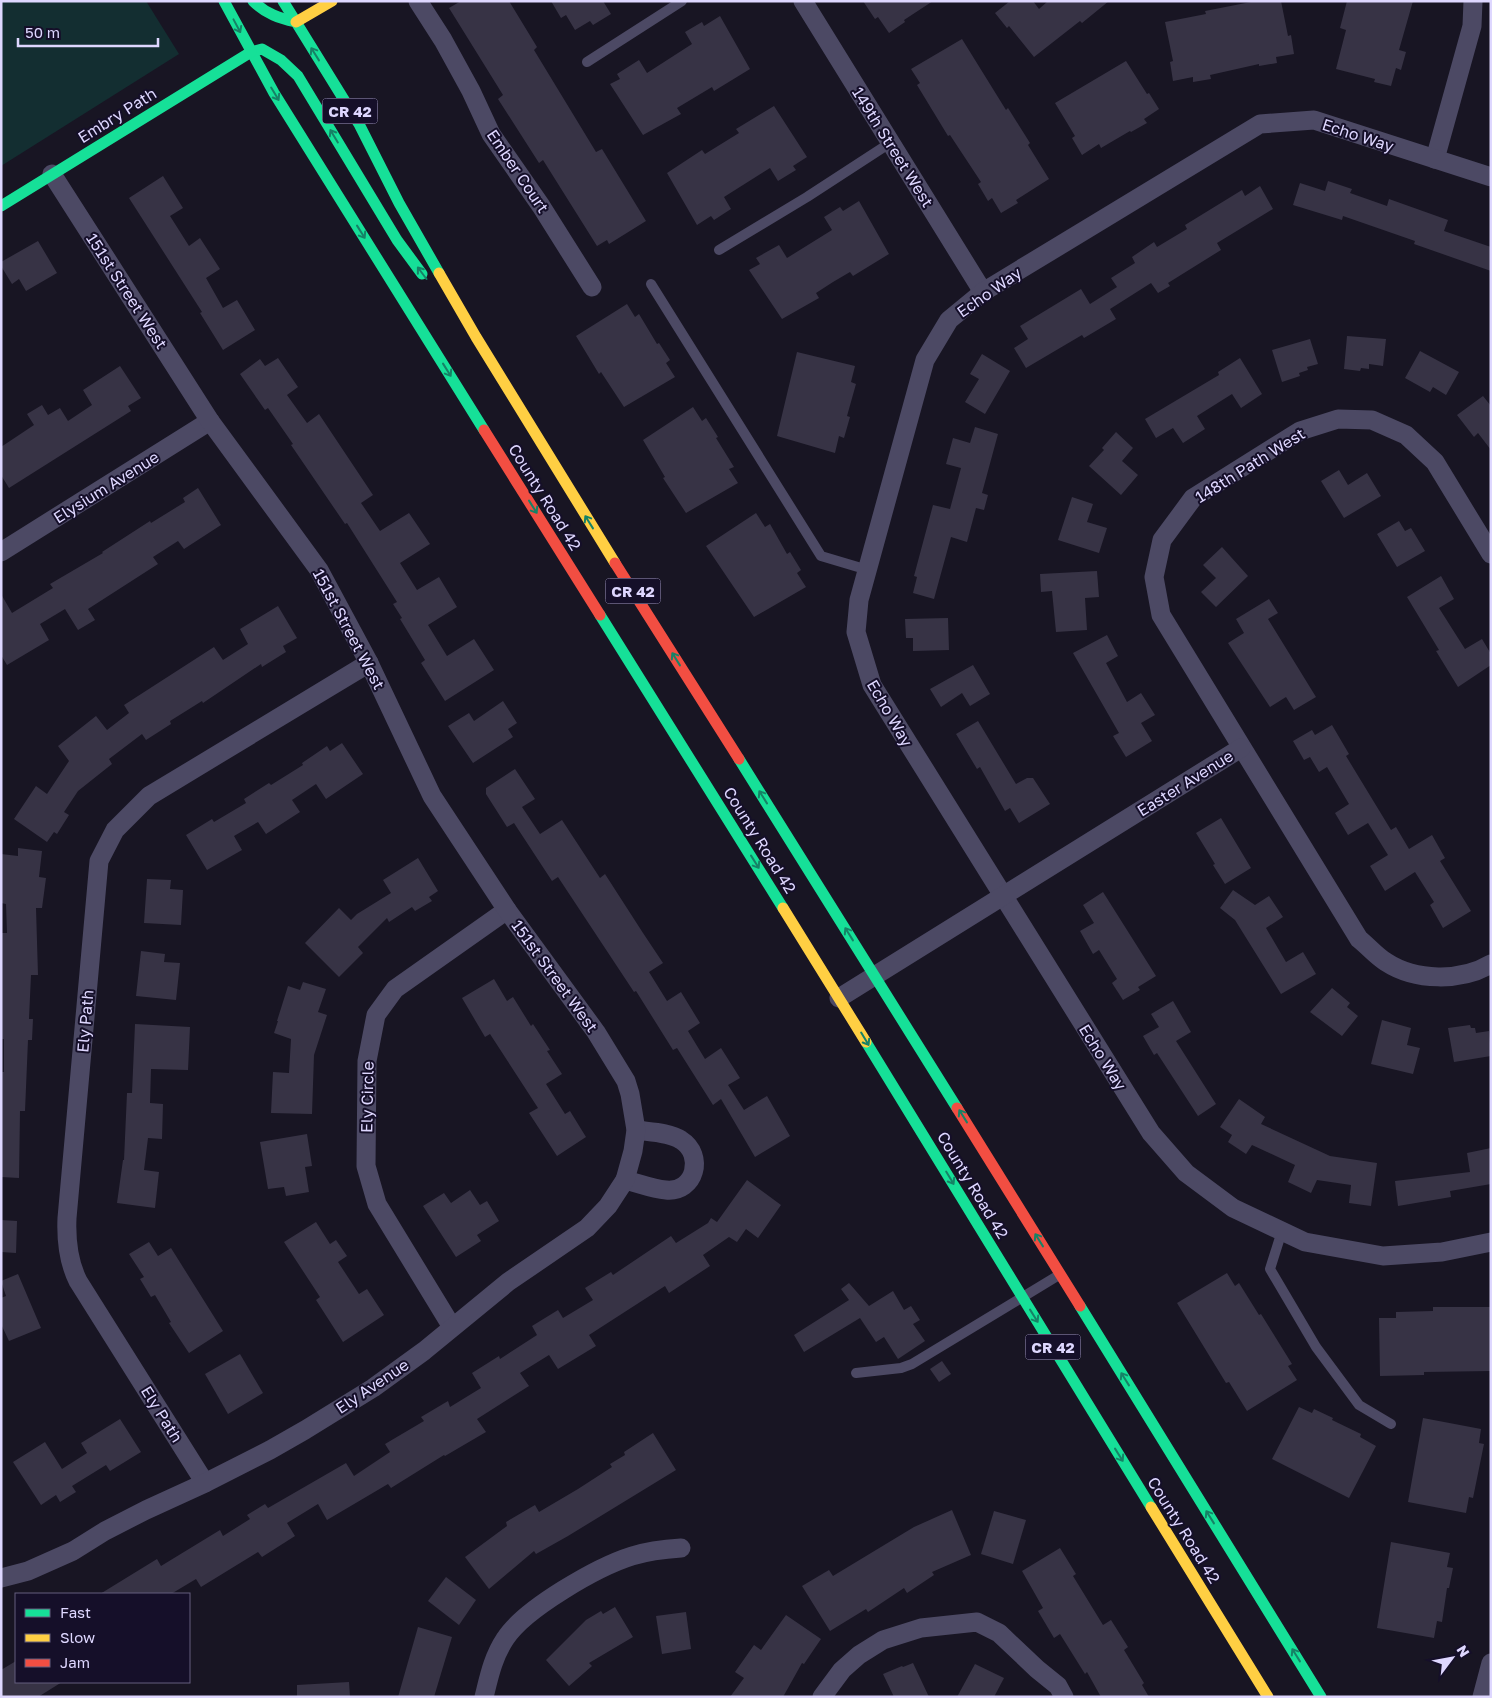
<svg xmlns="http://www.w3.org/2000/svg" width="1492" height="1698" font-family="'Golos Text',sans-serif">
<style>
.green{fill:#132e31}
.building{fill:#373345}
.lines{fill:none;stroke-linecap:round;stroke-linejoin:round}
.lane{stroke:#4c4964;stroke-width:10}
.street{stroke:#4c4964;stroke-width:19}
.fast{stroke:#16e098;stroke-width:11}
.slow{stroke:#ffcf43;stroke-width:11}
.jam{stroke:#f24e42;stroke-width:11}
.oneway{stroke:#168266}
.labels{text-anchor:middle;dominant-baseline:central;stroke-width:4;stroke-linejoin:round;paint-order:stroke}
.shield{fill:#150f29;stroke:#a29bbf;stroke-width:1}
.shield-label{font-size:15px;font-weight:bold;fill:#ded7ff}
.street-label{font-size:16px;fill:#ded7ff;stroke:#150f29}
</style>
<rect width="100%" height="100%" fill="#181523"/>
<path class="green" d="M1,1H146L179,54L1,166Z"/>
<g class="building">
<path d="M461,1H509L537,47L534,50L596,152L602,149L646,221L609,244L607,240L597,246L543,160L539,163L498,99L503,95L449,8Z"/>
<path d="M551,1H603L611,14L593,25L590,21L575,30L566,15L561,18Z"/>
<path d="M863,1H933L904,20L905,22L889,33L878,17L875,19Z"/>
<path d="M1010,1H1033L1039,9L1048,1H1109L1082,23L1080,21L1034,57L1009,26L1007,28L995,13Z"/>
<path d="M1256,1H1281L1288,36L1291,35L1294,54L1276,57L1277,63L1259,66V64L1210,75L1211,79L1193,82V77L1173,81L1170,62L1173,61L1165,22L1206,14L1205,11Z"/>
<path d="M1347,1H1413L1399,50L1406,52L1401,70L1396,68L1391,86L1374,82L1375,79L1336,69L1346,30L1340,28Z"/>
<path d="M720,16L750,69L714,91L712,87L677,108L681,114L643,135L610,84L620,79L617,74L639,60L647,73L692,44L685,32L702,22L704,26Z"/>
<path d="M962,39L1006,110L1008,108L1030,143L1028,145L1049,179L1016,200L1018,203L1001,213L992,198L988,201L978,184L981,182L950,135L948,136L917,85L920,83L911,69Z"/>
<path d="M1126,61L1147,94L1149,93L1159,109L1144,119L1147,123L1131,132L1130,131L1101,148L1099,144L1082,155L1072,138L1075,136L1055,103Z"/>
<path d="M774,106L807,157L793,166L796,170L778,181L770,168L724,197L731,209L714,220L711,216L697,225L667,173L702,150L705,154L739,133L736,129Z"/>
<path d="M163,176L183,208L170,216L189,246L200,238L220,269L206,278L223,308L237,300L255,330L223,350L200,313L202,312L129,198Z"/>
<path d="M1328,181L1352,189L1350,193L1387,206L1389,199L1448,220L1444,231L1491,247V271L1414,244L1415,241L1343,216L1342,220L1293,205L1300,183L1325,191Z"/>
<path d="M1260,186L1273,209L1217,243L1221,250L1168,283L1170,286L1158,293L1151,283L1110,309L1116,319L1084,338L1082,335L1026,368L1014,348L1028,339L1020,326L1081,289L1090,304L1117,287L1111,278L1135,263L1132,257L1154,242L1157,247L1187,229L1185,225L1242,190L1245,196Z"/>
<path d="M859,201L889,254L853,276L850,272L833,282L816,293L819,298L782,319L749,270L760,264L756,258L779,245L787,258L832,230L824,217L840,207L843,211Z"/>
<path d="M38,241L57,273L26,291L19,279L12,284L1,266V262Z"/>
<path d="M627,304L635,317L639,314L657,344L659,343L670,360L666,363L675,377L624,407L601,372L599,374L576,336Z"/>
<path d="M1347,336L1386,339L1383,366L1369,364V369L1361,368L1360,371L1344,369Z"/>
<path d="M1310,339L1318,364L1307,367L1308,370L1299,373L1300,376L1282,382L1272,350Z"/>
<path d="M1420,351L1459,372L1446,395L1433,387L1430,392L1405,378Z"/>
<path d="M797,352L855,366L851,382L856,384L847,416L850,417L844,438L839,436L835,453L777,436Z"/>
<path d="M982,354L1010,371L985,414L965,402L979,379L970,374Z"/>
<path d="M278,358L298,387L287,395L307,423L319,414L373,495L361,503L380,531L409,513L430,544L400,563L417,590L439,577L457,607L428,625L447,656L474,639L494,670L445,701L421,663L425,660L400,619L402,618L393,604L397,602L347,523L345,524L291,445L293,444L268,408L265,410L240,374L260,359L265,366Z"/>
<path d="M1240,358L1262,394L1241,408L1232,394L1197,416L1205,429L1183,443L1173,428L1156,438L1145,419L1219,375L1218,372Z"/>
<path d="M120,366L141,398L128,406L131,411L9,488L1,475V447L34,425L27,414L42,405L48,415L60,408L68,421L92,405L83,390Z"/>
<path d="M1483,396L1491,406V450L1478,433L1474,437L1457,415Z"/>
<path d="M693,407L702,421L706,418L718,437L716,438L734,467L729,469L738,483L686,513L663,478L665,477L643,440Z"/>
<path d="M975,427L998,434L982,493L988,495L984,510L976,508L967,542L951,537L934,599L913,593L917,577L914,576L933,505L950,509L961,468L946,464L953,438L970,443Z"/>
<path d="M1116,432L1133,448L1122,461L1138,475L1121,495L1089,466L1104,450L1102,448Z"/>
<path d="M1339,470L1348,485L1367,473L1381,496L1344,518L1321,481Z"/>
<path d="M198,488L221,525L184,549L178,541L153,557L158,564L88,609L95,620L78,630L65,609L40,624L49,640L7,665L1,655V594L12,613L53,588L50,584L103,553L102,552L150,521L151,523L185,502L183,498Z"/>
<path d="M1072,497L1093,504L1087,522L1107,528L1099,553L1058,540Z"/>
<path d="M756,513L765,527L770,524L787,554L790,552L801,570L797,573L806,587L754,617L706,546Z"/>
<path d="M1399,521L1405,531L1411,528L1425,551L1397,567L1377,534Z"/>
<path d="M1222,547L1248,576L1216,607L1201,592L1216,578L1203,565Z"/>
<path d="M1097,571L1099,597L1085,598L1087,630L1056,632L1052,591L1041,592L1040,574Z"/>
<path d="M1441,576L1454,599L1439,608L1458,638L1465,649L1482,639L1491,654V665L1458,687L1436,651L1439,650L1407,597Z"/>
<path d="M1269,599L1278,613L1268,619L1316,697L1294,710L1286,697L1270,707L1228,643L1244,633L1236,619Z"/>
<path d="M278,606L297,638L283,646L286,652L262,667L261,664L203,703L202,701L170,721L171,724L146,740L142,734L109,759L112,764L78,791L64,812L69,815L57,834L54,832L47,842L14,819L36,786L47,794L69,761L58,746L96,716L107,730L129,713L124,705L214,647L223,660L248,644L240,629Z"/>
<path d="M948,618L949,650L913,651V638H906L905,619Z"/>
<path d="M1107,635L1118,656L1106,663L1127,702L1141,693L1155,715L1141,723L1152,741L1126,757L1113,736L1119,733L1073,653Z"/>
<path d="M973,665L990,694L970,706L962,693L941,707L930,689Z"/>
<path d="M503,701L517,723L508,729L513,737L473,763L448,726L469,713L474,721Z"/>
<path d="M978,721L1016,784L1027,778H1033L1050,804L1019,823L1010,808L1005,811L980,767L977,769L956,734Z"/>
<path d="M1332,725L1349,754L1346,756L1391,830L1396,827L1409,849L1432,835L1445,858L1440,861L1471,911L1443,928L1430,905L1434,902L1415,872L1385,891L1370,866L1388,855L1368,823L1348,835L1335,813L1349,804L1327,767L1319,772L1310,757L1304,760L1293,741L1312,730L1315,735Z"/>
<path d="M342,743L363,774L326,799L316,784L292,800L300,812L266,834L258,822L234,836L242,850L207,870L186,835L212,819L214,822L246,803L244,799L269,783L271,785L303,765L302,763L327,746L330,751Z"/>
<path d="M515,769L535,799L522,807L540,834L562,820L600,878L605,874L643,933L663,963L649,972L667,1001L681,992L700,1023L688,1031L705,1059L721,1048L740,1078L728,1085L744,1110L767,1096L790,1136L755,1157L721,1099L713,1105L677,1048L673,1050L636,991L634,992L558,877L552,881L514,823L507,827L486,794V788Z"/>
<path d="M1221,818L1251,868L1225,884L1213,865L1215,864L1196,833Z"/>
<path d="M18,848L42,851L39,877L46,878L42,908H36L38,975H31L29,1019H33L32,1040H28L25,1111H20L19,1178L1,1177V1072H4V1039H1V933H7L6,904L1,903V854L18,856Z"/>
<path d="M418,858L438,891L429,897L432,901L415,911L412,907L389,922L387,918L358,947L363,953L339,977L305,943L339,908L351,920L357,914L391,893L383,880Z"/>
<path d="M147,879L171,880L170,889L183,890L181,925L144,923Z"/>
<path d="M1233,890L1255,905L1269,896L1283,917L1266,928L1286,962L1303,952L1316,974L1281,994L1235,920L1220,908Z"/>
<path d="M1103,892L1156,976L1138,987L1140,990L1123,1000L1112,983L1117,979L1099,950L1093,954L1080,931L1094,923L1083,905Z"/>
<path d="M141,951L165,954L164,962L180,963L176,1000L136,996Z"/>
<path d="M494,979L507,1001L513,997L531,1026L533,1024L550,1050L547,1051L562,1074L546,1084L565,1114L570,1111L586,1137L557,1156L529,1113L538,1108L490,1034L485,1037L462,998Z"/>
<path d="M303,982L326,989L318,1012L327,1015L314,1055L312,1114L271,1113L273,1072L289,1073L291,1039L274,1033L278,1021H277L288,986L300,990Z"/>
<path d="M1332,988L1350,1003L1347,1007L1358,1016L1342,1036L1310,1012Z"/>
<path d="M1173,1001L1191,1032L1176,1041L1216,1104L1198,1116L1157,1053L1154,1055L1143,1036L1159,1027L1151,1014Z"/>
<path d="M1382,1020L1411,1028L1407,1045L1420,1048L1413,1074L1371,1064Z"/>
<path d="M135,1024L190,1027L188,1070L151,1069L150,1103L163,1104L162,1139L148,1138L144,1170L159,1172L155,1208L117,1203L123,1160H124L127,1093H132Z"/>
<path d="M1470,1025L1471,1028H1475L1476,1033L1489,1031L1491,1056L1454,1062L1448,1028Z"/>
<path d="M1239,1099L1265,1117L1261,1124L1330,1156L1377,1163L1371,1206L1349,1203L1351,1185L1317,1180L1311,1193L1288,1182L1295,1165L1252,1145L1246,1154L1228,1142L1232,1135L1220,1127Z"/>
<path d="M307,1134L312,1166L305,1167L309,1192L286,1196L284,1187L268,1189L260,1142Z"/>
<path d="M1491,1148V1184L1450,1191L1451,1197L1398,1206L1395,1181L1470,1172L1467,1153Z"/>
<path d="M747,1180L781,1205L758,1238L746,1229L737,1242L729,1237L703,1255L710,1266L669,1293L665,1286L589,1335L596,1346L558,1369L549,1355L520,1373L529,1386L477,1419L486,1432L445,1456L444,1455L391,1488L388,1484L327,1520L318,1504L287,1523L295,1536L262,1557L258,1552L201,1587L196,1579L171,1594H100L157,1559L161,1566L220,1530L223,1536L250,1519L247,1515L265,1504L268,1508L346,1463L354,1476L390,1452L385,1444L424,1421L421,1417L448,1401L450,1407L481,1388L472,1373L499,1356L500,1359L537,1335L532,1326L558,1310L563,1318L593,1300L585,1288L611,1272L613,1275L671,1236L676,1243L708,1223L711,1218L717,1222Z"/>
<path d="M470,1190L480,1205L487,1201L499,1221L477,1235L481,1241L456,1257L423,1206L444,1193L451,1203Z"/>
<path d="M1,1220L17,1221L16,1253L1,1252Z"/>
<path d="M316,1222L330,1244L336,1240L347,1256L338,1262L359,1294L367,1289L384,1315L343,1342L316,1300L320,1297L284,1242Z"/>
<path d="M149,1242L158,1256L171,1248L223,1331L189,1353L169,1323L171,1322L155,1295L151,1297L140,1279L144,1277L129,1254Z"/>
<path d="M1227,1273L1235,1286L1239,1283L1259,1315L1261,1314L1292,1364L1288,1366L1297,1380L1247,1411L1229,1382L1226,1383L1177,1303Z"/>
<path d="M18,1274L41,1328L9,1341L1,1324V1298L6,1296L1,1281Z"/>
<path d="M849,1283L869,1306L893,1291L904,1310L911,1306L920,1320L913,1324L925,1341L898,1359L884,1337L876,1342L860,1318L804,1352L794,1335L849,1300L841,1289Z"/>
<path d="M1433,1307H1491V1371L1424,1372V1375L1380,1376L1379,1318H1396V1312L1433,1311Z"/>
<path d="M240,1354L263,1393L228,1414L205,1374Z"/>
<path d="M942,1361L951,1374L939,1382L930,1369Z"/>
<path d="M1299,1407L1312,1413L1314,1409L1333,1418L1332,1420L1361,1434L1360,1437L1376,1446L1349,1498L1272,1459Z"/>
<path d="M1423,1418L1481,1429L1479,1443L1484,1444L1473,1498L1469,1497L1466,1513L1408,1502Z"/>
<path d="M120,1419L141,1452L110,1471L106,1465L72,1486L76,1492L60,1502L56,1495L41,1505L13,1462L45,1442L62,1469L87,1453L81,1443Z"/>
<path d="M653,1433L676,1470L568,1536L536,1554L534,1551L489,1589L465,1557L507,1526L506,1522L535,1505L539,1512L578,1489L612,1467L610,1464L625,1455L624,1452Z"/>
<path d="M952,1510L971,1555L932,1572L934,1575L907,1593L904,1588L868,1612L866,1609L830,1631L802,1586L829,1570L833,1576L914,1527Z"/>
<path d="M994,1511L1026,1520L1013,1564L981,1554Z"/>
<path d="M1391,1542L1450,1553L1447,1567L1453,1568L1449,1588H1447L1442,1622L1437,1621L1434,1638L1377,1628Z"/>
<path d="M1060,1548L1076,1574L1073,1576L1103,1625L1111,1620L1128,1647L1124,1650L1144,1683L1142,1685L1149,1697H1101L1087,1672L1085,1674L1060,1634L1054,1638L1038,1611L1043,1608L1022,1571Z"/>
<path d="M446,1577L476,1600L459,1625L428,1601Z"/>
<path d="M615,1607L633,1637L589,1663L592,1666L569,1686L546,1660L586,1620L601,1611L603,1614Z"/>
<path d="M686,1612L691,1649L662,1654L656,1616Z"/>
<path d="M786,1615L821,1639L804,1664L802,1663L783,1697H730L744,1678L735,1672L754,1645L761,1650Z"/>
<path d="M418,1627L452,1637L434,1697H398Z"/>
<path d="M16,1661V1682H62L38,1697H1V1670Z"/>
<path d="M913,1663L929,1697H894L883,1674L902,1666L903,1667Z"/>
<path d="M975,1664L1004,1678L994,1697H957Z"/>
<path d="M349,1682L350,1697H297V1685Z"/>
</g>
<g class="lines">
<g class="lane">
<path d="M587,62L682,1"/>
<path d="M719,250L807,197L890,143"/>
<path d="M651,284L821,556L868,570"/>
<path d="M1282,1231L1270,1269L1316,1347L1359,1405L1391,1424"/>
<path d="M856,1373L901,1368L912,1364L1059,1275"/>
</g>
<g class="street">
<path d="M418,1L443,40L471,91L491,134L541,206L592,287"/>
<path d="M803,1L983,292"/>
<path d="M1435,159L1472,26L1473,1"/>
<path d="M1491,177L1314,120L1260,124L983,292L949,320L925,360L859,600L856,632L872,685L1151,1133L1186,1173L1233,1208L1305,1242L1383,1256L1442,1252L1491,1242"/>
<path d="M1,552L210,421"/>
<path d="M1491,554L1435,462L1406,435L1372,420L1338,419L1300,431L1193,498L1162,540L1154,577L1161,615L1359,939C1368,946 1376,956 1386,962C1415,981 1461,982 1491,964"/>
<path d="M839,998L1241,748"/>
<path d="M625,1180C638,1183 652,1189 666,1190C695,1193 705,1155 681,1140C669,1132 649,1132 636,1130"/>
<path d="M452,1327L377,1204L366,1166L367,1061L376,1015L395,989L507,910"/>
<path d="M205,1483L78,1281C68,1261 66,1241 67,1218L99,861L115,830L149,796L369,663"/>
<path d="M1,1578L28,1571L73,1551L105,1531L146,1510L205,1483L270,1450L305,1430L373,1388L424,1351L508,1282L587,1228L608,1206L625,1180L633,1151L636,1130L630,1094L626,1081L596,1032L507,910L432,796L369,663L319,570L210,421L52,174"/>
<path d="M484,1697C489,1677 493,1657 505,1639C524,1609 597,1567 632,1556C648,1551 665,1549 681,1548"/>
<path d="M822,1697L842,1670L859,1655L883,1640L921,1628L977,1622L999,1633L1037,1669L1058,1686L1064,1697"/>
<path d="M1482,1697L1491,1663"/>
</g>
<g class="fast">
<path d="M224,1L274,93L484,430"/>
<path d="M253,1C266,14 279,18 296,22"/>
<path d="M283,1L359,124L399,203L439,273"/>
<path d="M251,52L262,49L281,60L298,76L397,240L422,274"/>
<path d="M1,206L251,52"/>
<path d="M600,615L783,908"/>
<path d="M739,759L957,1108"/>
<path d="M866,1042L1151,1507"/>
<path d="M1080,1306L1321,1697"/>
</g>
<g class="slow">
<path d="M296,22L332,1"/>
<path d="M439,273L476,337L615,563"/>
<path d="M783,908L866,1042"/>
<path d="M1151,1507L1268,1697"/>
</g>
<g class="jam">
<path d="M484,430L600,615"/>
<path d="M615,563L739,759"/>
<path d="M957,1108L1080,1306"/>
</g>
</g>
<defs><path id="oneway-shaft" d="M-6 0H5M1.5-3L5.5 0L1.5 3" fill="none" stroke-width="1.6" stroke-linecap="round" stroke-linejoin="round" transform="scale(1.25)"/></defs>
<g class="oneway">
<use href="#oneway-shaft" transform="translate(237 26) rotate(62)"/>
<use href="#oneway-shaft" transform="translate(315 54) rotate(-122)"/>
<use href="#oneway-shaft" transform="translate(275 94) rotate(59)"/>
<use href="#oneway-shaft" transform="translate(334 136) rotate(-121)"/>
<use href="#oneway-shaft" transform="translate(361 232) rotate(58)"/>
<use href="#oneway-shaft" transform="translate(422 273) rotate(-127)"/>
<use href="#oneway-shaft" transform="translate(447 370) rotate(58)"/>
<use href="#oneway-shaft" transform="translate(533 507) rotate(58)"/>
<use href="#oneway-shaft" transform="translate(589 522) rotate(-122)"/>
<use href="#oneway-shaft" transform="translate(676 659) rotate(-122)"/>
<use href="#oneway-shaft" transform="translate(763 797) rotate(-122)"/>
<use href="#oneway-shaft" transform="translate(755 862) rotate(58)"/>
<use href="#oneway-shaft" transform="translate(849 934) rotate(-122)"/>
<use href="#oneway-shaft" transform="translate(865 1039) rotate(59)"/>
<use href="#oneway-shaft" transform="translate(963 1116) rotate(-122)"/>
<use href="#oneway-shaft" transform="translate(950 1178) rotate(59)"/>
<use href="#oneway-shaft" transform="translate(1039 1240) rotate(-122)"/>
<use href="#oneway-shaft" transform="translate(1034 1316) rotate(58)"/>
<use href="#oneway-shaft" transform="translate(1125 1379) rotate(-122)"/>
<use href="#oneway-shaft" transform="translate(1119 1455) rotate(58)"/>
<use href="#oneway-shaft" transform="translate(1210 1517) rotate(-122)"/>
<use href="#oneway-shaft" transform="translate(1296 1655) rotate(-122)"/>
</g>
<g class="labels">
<g class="shield">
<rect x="322.5" y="98.5" width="55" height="25" rx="4"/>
<rect x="605.5" y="578.5" width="55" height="25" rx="4"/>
<rect x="1025.5" y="1334.5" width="55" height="25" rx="4"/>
</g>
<g class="shield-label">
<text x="350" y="111">CR 42</text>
<text x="633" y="591">CR 42</text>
<text x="1053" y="1347">CR 42</text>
</g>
<g class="street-label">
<text transform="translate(117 115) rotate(-32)">Embry Path</text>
<text transform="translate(1358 135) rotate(18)">Echo Way</text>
<text transform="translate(893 147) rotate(58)">149th Street West</text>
<text transform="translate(518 171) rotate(56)">Ember Court</text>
<text transform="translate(127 291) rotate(57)">151st Street West</text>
<text transform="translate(989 292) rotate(-35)">Echo Way</text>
<text transform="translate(1250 465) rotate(-32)">148th Path West</text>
<text transform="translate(106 487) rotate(-32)">Elysium Avenue</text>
<text transform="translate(545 497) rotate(58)">County Road 42</text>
<text transform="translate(349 629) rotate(62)">151st Street West</text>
<text transform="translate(890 713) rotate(60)">Echo Way</text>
<text transform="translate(1185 783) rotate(-32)">Easter Avenue</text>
<text transform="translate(760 840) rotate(58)">County Road 42</text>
<text transform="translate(555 976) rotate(54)">151st Street West</text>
<text transform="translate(85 1021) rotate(-85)">Ely Path</text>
<text transform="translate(1103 1057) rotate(58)">Echo Way</text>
<text transform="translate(367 1097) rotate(-89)">Ely Circle</text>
<text transform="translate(973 1185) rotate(59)">County Road 42</text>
<text transform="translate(372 1386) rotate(-34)">Ely Avenue</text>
<text transform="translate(162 1414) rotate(58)">Ely Path</text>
<text transform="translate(1184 1530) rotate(58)">County Road 42</text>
</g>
</g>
<rect width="1492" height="1698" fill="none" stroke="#ded7ff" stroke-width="5"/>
<rect x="15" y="1593" width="175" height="90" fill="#150f29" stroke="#655f7f"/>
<rect x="25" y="1609" width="25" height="8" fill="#16e098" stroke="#655f7f"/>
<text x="60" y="1618" font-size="15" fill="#ded7ff">Fast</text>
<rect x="25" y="1634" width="25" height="8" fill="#ffcf43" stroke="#655f7f"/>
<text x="60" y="1643" font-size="15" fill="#ded7ff">Slow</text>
<rect x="25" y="1659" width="25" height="8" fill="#f24e42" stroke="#655f7f"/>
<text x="60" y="1668" font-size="15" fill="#ded7ff">Jam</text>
<g transform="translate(1452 1658) rotate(58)" stroke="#150f29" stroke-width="4" paint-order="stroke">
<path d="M0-4L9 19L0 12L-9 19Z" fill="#ded7ff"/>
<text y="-8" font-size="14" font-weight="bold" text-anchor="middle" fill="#ded7ff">N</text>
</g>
<path d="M18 38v8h140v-8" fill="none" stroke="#ded7ff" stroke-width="2.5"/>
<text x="25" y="38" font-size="15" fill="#ded7ff" stroke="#150f29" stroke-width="4" paint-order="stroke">50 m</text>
</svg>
